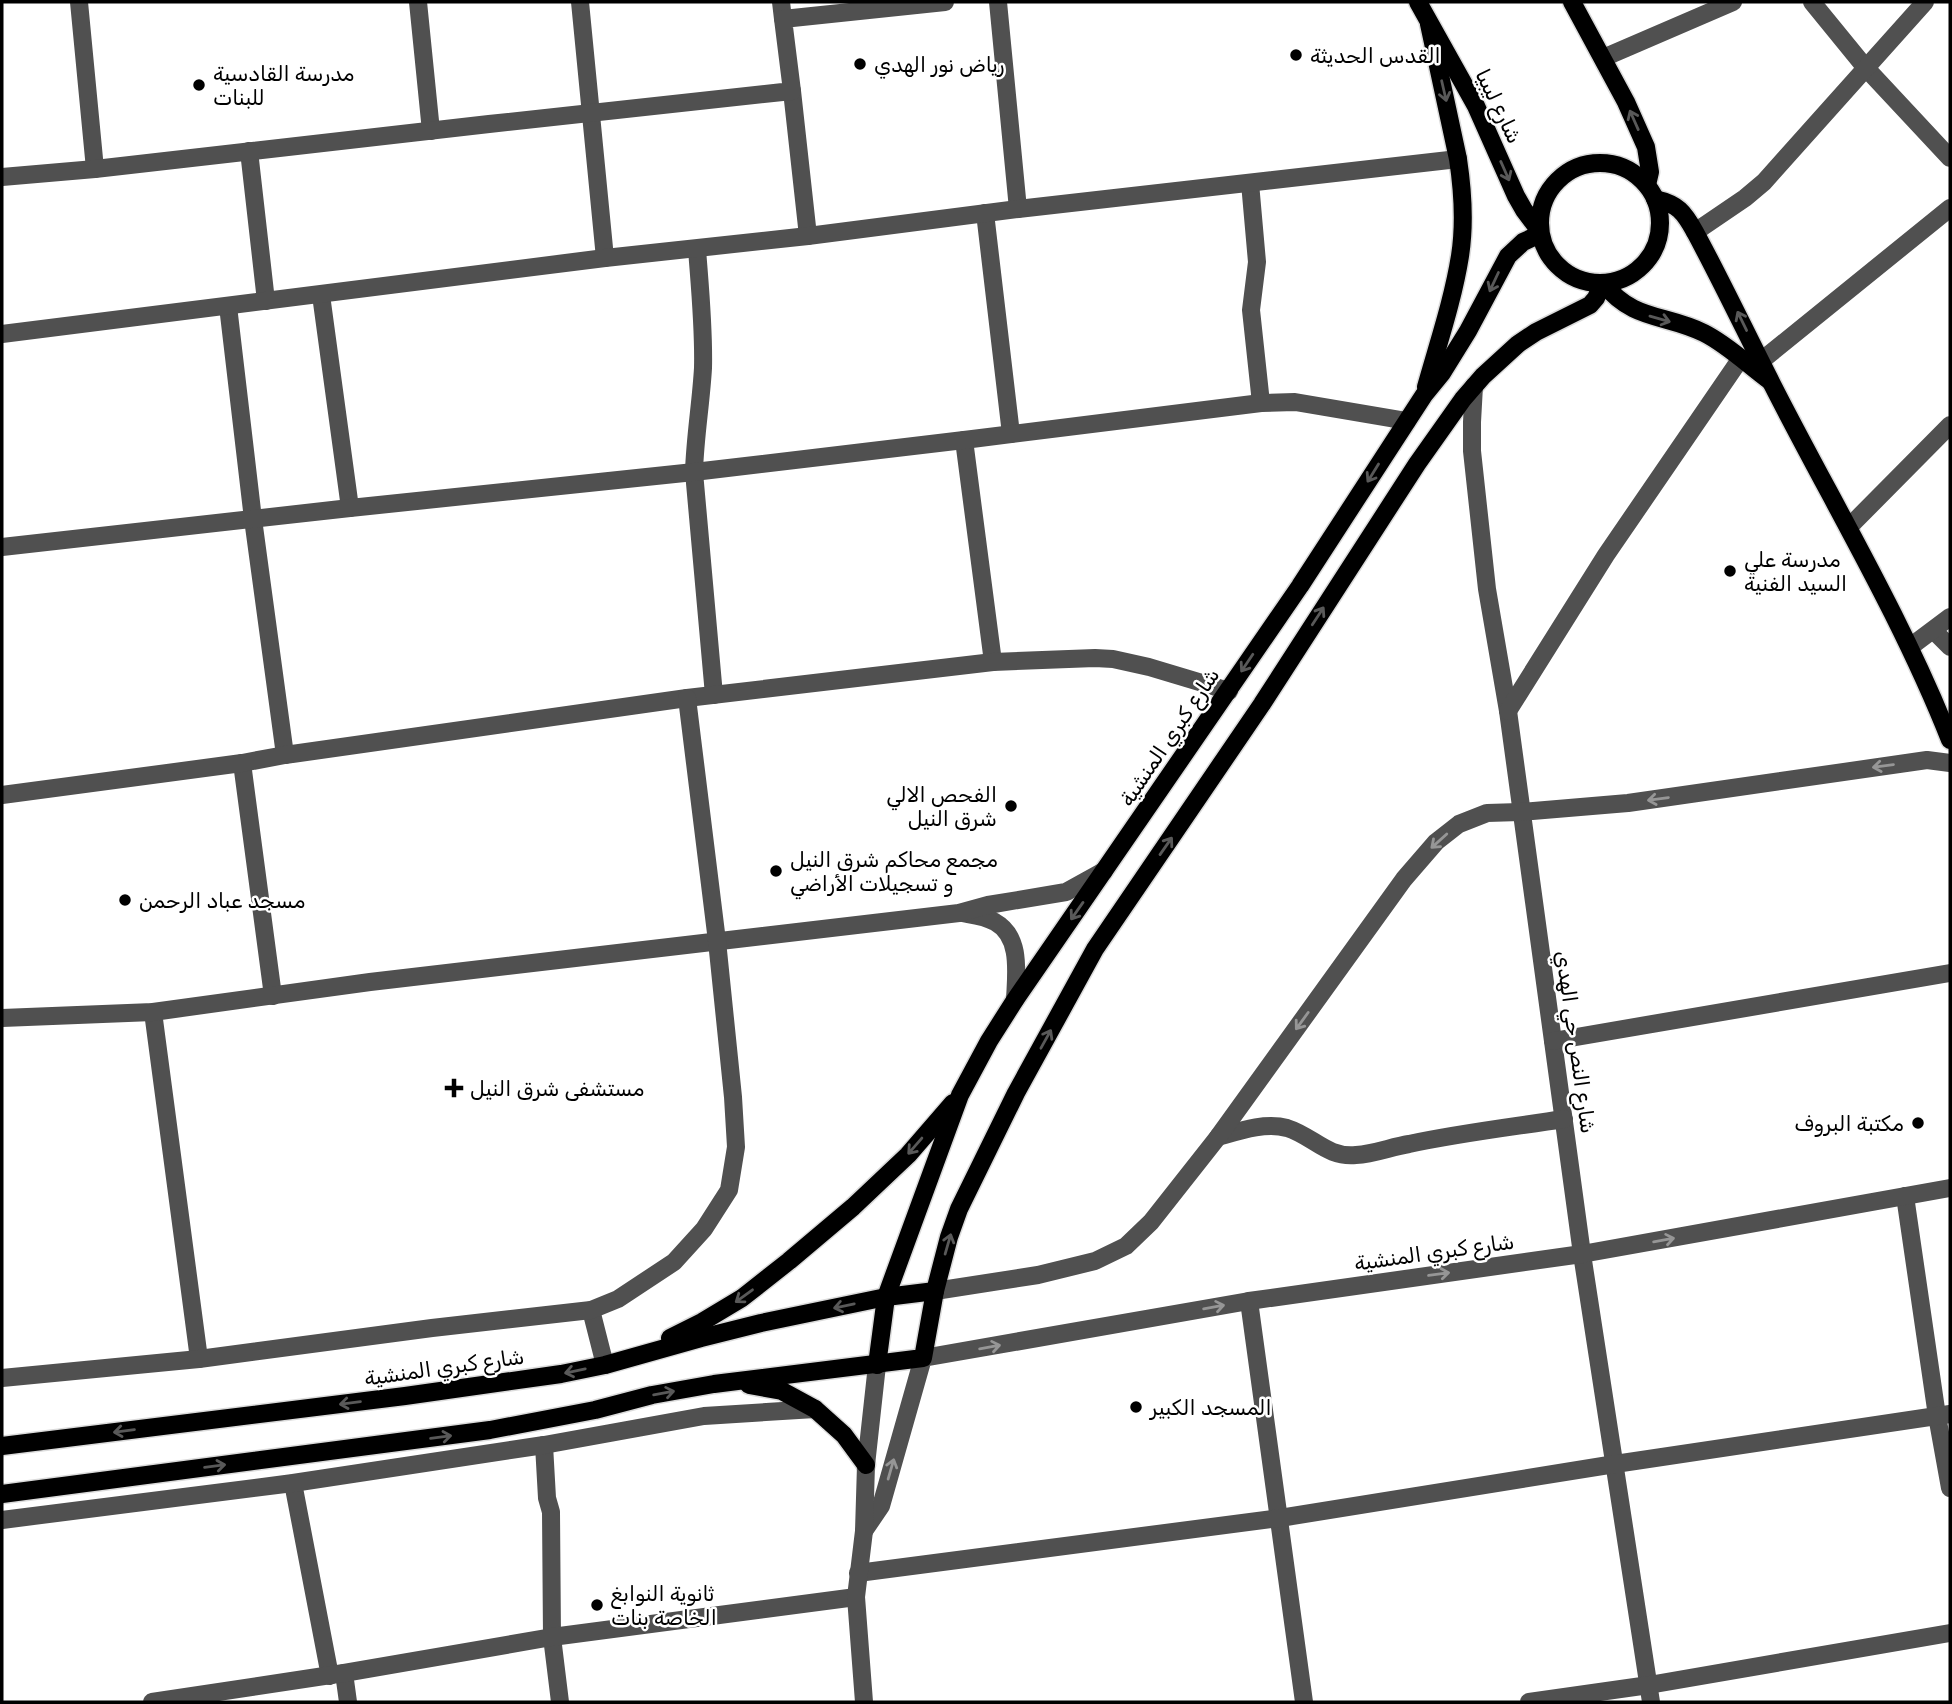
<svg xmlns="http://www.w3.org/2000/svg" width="1952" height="1704" font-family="Rubik,Vazirmatn,sans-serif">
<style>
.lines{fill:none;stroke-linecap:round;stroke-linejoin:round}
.major-casing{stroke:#dbdbdb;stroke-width:21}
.minor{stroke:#505050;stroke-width:18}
.major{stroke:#000;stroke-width:18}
.oneway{stroke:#595959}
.oneway2{stroke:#969696}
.poi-dot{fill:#000;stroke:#fff;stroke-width:2.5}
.labels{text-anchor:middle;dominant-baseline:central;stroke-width:5;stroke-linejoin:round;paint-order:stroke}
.poi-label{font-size:21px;fill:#000;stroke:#fff;text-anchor:start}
.street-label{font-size:21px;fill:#000;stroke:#fff}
</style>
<rect width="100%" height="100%" fill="#fff"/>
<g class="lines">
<g class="major-casing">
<g id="major">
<path d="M1418,2L1476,106L1516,196L1524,210L1539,230"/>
<path d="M1572,2L1626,102L1646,147L1650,172L1647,185"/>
<circle cx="1600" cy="223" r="60"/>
<path d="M1655,199C1678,204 1684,212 1695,232C1722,282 1746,333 1772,384C1832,502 1901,616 1950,740"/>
<path d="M1604,284C1633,321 1666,314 1704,333C1728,345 1748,365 1770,381"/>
<path d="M1426,387C1438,344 1453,300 1460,256C1465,224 1463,192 1458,159L1429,24"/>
<path d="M670,1338L702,1322L742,1298L789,1261L853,1207L908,1155L953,1103"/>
<path d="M877,1365L886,1297L960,1095L989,1041L1015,1000L1300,586L1424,395L1442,373L1468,331L1508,256L1523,242L1540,234"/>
<path d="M749,1385L782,1391L815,1409L844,1435L866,1465"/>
<path d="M2,1446L405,1396L561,1374L605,1365L701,1338L761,1323L886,1297L935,1291"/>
<path d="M2,1494L490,1430L595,1410L652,1395L714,1384L923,1358L935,1291L949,1237L959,1209L1016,1093L1095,949L1262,704L1417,464L1463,399L1483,376L1518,344L1536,332L1590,305L1596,298L1602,284"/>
</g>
</g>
<g class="minor">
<path d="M79,2L95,169"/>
<path d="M418,2L431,131"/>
<path d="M580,2L605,258"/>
<path d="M781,2L783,19"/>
<path d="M998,2L1018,209"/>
<path d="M1812,2L1865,67L1950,158"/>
<path d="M1603,58L1733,2"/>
<path d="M792,91L808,236"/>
<path d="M249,151L266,301"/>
<path d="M2,177L95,169L489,124L792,91L783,19L945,2"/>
<path d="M1250,183L1257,262L1251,310L1261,403"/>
<path d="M985,213L1011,434"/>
<path d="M1695,232L1745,198L1764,182L1925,2"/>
<path d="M697,249C700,289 704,328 703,368C701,403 695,437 694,472L714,695"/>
<path d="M321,295L350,508"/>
<path d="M228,306L253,519L285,755"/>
<path d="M2,334L605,258L808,236L1018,209L1458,159"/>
<path d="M1761,361L1950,208"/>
<path d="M1474,386L1472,422V451L1487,589L1508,711L1582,1254L1651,1702"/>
<path d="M964,440L993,662"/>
<path d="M1849,527L1950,425"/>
<path d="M2,547L350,508L694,472L964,440L1261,403L1295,402L1407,421"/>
<path d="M1934,631L1950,647"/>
<path d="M1910,647L1950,617"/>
<path d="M1508,711L1606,555L1741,358"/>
<path d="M242,763L273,996"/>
<path d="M2,795L242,763L285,755L687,698L993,662L1095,658L1113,659L1149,667L1229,691"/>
<path d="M962,913C973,915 985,916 995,922C1022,937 1016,974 1015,1000"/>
<path d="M153,1012L199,1359"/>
<path d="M2,1018L153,1012L370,982L959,913L988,905L1066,892L1104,871"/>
<path d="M1553,1041L1950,973"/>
<path d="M1218,1137C1239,1131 1265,1122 1287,1128C1313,1136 1327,1158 1356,1155C1374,1154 1391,1147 1409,1144C1460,1133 1512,1127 1564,1119"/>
<path d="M1905,1196L1937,1416L1950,1488"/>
<path d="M935,1291L1038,1275L1095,1261L1126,1246L1151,1222L1218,1137L1404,879L1436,842L1459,824L1487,813L1520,812L1628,803L1927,760L1950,763"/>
<path d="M1249,1301L1304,1702"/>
<path d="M591,1310L605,1365"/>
<path d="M2,1378L199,1359L432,1328L591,1310L618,1299L674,1262L704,1229L729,1190L736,1147L733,1097L717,941L687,698"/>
<path d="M544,1445L547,1498L551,1512L552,1637L560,1702"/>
<path d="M293,1483L330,1676"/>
<path d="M2,1520L293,1483L544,1445L704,1416L815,1409"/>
<path d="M864,1531L881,1506L923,1358L1249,1301L1582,1254L1950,1188"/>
<path d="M858,1573L1280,1518L1615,1464L1950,1414"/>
<path d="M344,1673L348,1702"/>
<path d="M152,1702L344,1673L552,1637L856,1597"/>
<path d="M864,1702L856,1597L864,1531L866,1465L877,1365"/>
<path d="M1529,1702L1649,1685L1950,1633"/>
</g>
<use href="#major" class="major"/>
</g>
<defs><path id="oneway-shaft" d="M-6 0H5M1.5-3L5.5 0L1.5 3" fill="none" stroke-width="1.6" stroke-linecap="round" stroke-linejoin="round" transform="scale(1.75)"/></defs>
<g class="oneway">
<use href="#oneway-shaft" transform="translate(1444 91) rotate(77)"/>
<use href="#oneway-shaft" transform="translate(1634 120) rotate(-114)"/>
<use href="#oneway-shaft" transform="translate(1505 171) rotate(66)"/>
<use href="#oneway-shaft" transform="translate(1494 282) rotate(115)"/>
<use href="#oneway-shaft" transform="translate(1660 319) rotate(16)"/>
<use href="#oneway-shaft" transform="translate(1742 321) rotate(-116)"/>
<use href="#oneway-shaft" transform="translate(1373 473) rotate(122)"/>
<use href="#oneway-shaft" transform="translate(1318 616) rotate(-57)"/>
<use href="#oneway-shaft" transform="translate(1247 663) rotate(124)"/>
<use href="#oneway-shaft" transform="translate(1166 846) rotate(-55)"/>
<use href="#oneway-shaft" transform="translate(1077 911) rotate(125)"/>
<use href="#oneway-shaft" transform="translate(1046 1039) rotate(-61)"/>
<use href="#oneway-shaft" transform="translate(915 1146) rotate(131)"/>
<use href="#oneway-shaft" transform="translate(948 1244) rotate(-74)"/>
<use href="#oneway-shaft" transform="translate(744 1296) rotate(144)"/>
<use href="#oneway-shaft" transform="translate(844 1306) rotate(168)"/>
<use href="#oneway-shaft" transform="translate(575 1371) rotate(168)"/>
<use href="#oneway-shaft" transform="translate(664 1393) rotate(-10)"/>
<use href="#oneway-shaft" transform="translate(350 1403) rotate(173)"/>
<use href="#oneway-shaft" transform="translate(124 1431) rotate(173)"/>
<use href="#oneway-shaft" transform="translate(441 1437) rotate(-7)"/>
<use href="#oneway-shaft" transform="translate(215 1466) rotate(-7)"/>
</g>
<g class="oneway2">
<use href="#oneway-shaft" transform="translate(1883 766) rotate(172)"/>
<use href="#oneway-shaft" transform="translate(1658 799) rotate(172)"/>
<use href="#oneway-shaft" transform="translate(1439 841) rotate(138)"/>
<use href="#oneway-shaft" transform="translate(1302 1021) rotate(126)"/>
<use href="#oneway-shaft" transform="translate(1664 1240) rotate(-10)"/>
<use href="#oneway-shaft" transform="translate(1439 1274) rotate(-8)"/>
<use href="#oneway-shaft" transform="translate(1214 1307) rotate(-10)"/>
<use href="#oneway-shaft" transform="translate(990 1347) rotate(-10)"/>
<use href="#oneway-shaft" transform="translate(891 1469) rotate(-74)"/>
</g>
<g class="poi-dot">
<circle cx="1296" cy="55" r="7"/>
<circle cx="860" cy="64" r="7"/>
<circle cx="199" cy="85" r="7"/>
<circle cx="1730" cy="571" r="7"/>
<circle cx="1011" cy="806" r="7"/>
<circle cx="776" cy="871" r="7"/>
<circle cx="125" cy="900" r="7"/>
<path d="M450.5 1077.5h7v7h7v7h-7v7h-7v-7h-7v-7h7z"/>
<circle cx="1918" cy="1123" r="7"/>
<circle cx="1136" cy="1407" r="7"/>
<circle cx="597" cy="1605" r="7"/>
</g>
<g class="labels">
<g class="poi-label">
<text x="1310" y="55">القدس الحديثة</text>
<text x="874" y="64">رياض نور الهدي</text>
<text x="213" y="73">مدرسة القادسية<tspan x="213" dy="24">للبنات</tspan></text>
<text x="1744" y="559">مدرسة علي<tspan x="1744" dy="24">السيد الفنية</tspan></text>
<text x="997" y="794" text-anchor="end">الفحص الالي<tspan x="997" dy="24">شرق النيل</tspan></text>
<text x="790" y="859">مجمع محاكم شرق النيل<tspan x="790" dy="24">و تسجيلات الأراضي</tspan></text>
<text x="139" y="900">مسجد عباد الرحمن</text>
<text x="470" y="1088">مستشفى شرق النيل</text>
<text x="1904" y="1123" text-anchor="end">مكتبة البروف</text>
<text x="1150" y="1407">المسجد الكبير</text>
<text x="611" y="1593">ثانوية النوابغ<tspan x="611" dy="24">الخاصة بنات</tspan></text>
</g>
<g class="street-label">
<text transform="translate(1499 106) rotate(64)">شارع ليبيا</text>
<text transform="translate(1169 737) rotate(-56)">شارع كبري المنشية</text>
<text transform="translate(1576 1042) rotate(82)">شارع النص حي الهدي</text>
<text transform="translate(1434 1252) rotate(-8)">شارع كبري المنشية</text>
<text transform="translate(444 1367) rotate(-8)">شارع كبري المنشية</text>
</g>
</g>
<rect width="1952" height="1704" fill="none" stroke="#000000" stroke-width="7"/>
</svg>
